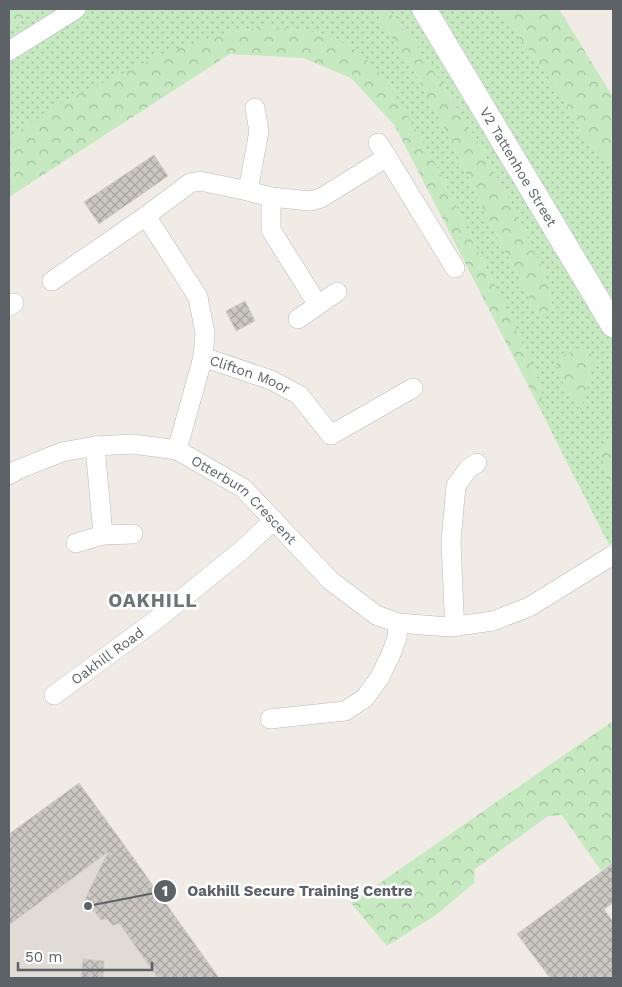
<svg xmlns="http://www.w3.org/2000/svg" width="622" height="987" font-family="'Work Sans',sans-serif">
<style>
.education{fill:#e0dbd4}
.grass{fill:url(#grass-dots)}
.forest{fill:url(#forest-crowns)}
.building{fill:url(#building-cross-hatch);stroke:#d5cdc3}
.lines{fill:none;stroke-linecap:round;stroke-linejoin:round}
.minor-casing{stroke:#b6b9bd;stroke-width:20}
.tertiary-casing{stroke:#b6b9bd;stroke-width:25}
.minor{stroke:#fff;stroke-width:19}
.tertiary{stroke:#fff;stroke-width:24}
.labels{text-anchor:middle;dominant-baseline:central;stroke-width:5;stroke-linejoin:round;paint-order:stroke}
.street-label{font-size:14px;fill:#5d6267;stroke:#fff}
.district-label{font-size:19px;font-weight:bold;letter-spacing:1px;fill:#6e7579;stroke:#fff}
.leader{fill:none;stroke:#5d6267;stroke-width:2}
.callout-dot{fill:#5d6267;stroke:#fff;stroke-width:2}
.mark-label{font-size:15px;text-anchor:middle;font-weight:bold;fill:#fff}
.callout-label{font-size:15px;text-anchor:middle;font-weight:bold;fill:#5d6267;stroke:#fff;stroke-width:5;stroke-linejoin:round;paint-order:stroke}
</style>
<defs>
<pattern id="grass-dots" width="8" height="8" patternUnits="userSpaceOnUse" patternTransform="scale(1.25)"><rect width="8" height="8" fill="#c6e9c1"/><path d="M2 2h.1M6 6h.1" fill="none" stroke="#a4c0a1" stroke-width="1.8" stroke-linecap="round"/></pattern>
<pattern id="forest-crowns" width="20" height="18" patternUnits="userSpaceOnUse" patternTransform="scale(1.25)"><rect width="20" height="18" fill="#c6e9c1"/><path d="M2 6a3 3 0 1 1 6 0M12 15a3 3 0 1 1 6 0" fill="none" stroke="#a4c0a1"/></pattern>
<pattern id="building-cross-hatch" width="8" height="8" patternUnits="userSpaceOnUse" patternTransform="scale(1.25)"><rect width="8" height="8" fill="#cbc7c2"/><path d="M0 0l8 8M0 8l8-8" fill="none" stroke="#a8a5a1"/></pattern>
</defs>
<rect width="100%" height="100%" fill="#f0ece5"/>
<path class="education" d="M79,783L219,978H9V834Z"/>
<path class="grass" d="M38,9H379V19L414,71L453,145L488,219L530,298L537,316L553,309L544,271L508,198L478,142L424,56L387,9H499L562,96L583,136L613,165V435L600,453L613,489V542L609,545L542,413V389L514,324L434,161L330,35L270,26L216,35L9,138V28Z"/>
<g class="forest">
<path d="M9,9H38L9,28Z"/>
<path d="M379,9H387L424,56L478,142L508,198L544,271L553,309L536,316L530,298L488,219L453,145L414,71L379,19Z"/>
<path d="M499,9H559L611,94L613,95V165L583,136L562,96Z"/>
<path d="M270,26L330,35L361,53L388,83L434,161L514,324L542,389V413L395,126L351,78L303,58L230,54L9,197V138L59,104L156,57L216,35Z"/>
<path d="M580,348L595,356L581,410L564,386L555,359Z"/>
<path d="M613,435V489L600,453Z"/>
<path d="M613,721V863L602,872L562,815L548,816L475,869L474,883L436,915L387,946L351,903Z"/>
</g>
<g class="building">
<path d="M154,155L168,176L99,224L84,202Z"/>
<path d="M245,301L255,321L236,331L226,311Z"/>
<path d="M79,783L122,842L219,978H158L119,923L113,926L107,919L101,920L85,899L108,852L9,925V834Z"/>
<path d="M613,863V903L604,909L613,922V978H550L517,934Z"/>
<path d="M83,959L104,961L103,978H81Z"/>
</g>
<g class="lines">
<g class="minor-casing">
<g id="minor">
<path d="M9,51L76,9"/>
<path d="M387,157L455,268"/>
<path d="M248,191L271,197V230L318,305L337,292"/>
<path d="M271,197L310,201L321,198L387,157L378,143"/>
<path d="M146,216L190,183L200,181L248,191L259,131L255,108"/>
<path d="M52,281L146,216L198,297L205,333L203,357L177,450"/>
<path d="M9,306L14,303"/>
<path d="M298,319L318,305"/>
<path id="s1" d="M203,357L271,380L299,395L331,435L413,388"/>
<path d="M95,446L103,535L133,534"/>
<path id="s2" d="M9,475L17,470L62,452L95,446L133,444L177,450L243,488L331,581L376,615L398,623L449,627L493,621L529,607L613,555"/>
<path d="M76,543L103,535"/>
<path d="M455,627L454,612L451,541L456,486L468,469L477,463"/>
<path id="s3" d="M54,695L156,620L241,551L274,520"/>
<path d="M270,719L345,711L365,698L380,677L391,654L397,638L398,623"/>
</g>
</g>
<g class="tertiary-casing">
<g id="tertiary">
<path id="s4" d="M424,9L613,325"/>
</g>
</g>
<use href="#minor" class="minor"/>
<use href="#tertiary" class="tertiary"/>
</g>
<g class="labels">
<g class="street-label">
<text stroke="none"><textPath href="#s4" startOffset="184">V2 Tattenhoe Street</textPath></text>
<text stroke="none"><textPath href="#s1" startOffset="50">Clifton Moor</textPath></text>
<text stroke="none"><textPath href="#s2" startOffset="258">Otterburn Crescent</textPath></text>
<text stroke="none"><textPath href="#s3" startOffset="66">Oakhill Road</textPath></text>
</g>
<g class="district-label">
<text x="153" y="600">OAKHILL</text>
</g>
</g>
<path class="leader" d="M88 906L165 891"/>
<g class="callout-dot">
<circle cx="88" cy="906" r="5"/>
<circle cx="165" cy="891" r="12"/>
</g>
<g class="mark-label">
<text x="165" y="896">1</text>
</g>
<g class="callout-label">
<text x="300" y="896">Oakhill Secure Training Centre</text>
</g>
<rect width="622" height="987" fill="none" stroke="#5d6267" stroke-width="20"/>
<path d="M18 962v8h134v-8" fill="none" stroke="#5d6267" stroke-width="2.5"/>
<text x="25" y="962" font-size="15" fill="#5d6267" stroke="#ffffff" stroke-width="4" paint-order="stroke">50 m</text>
</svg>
